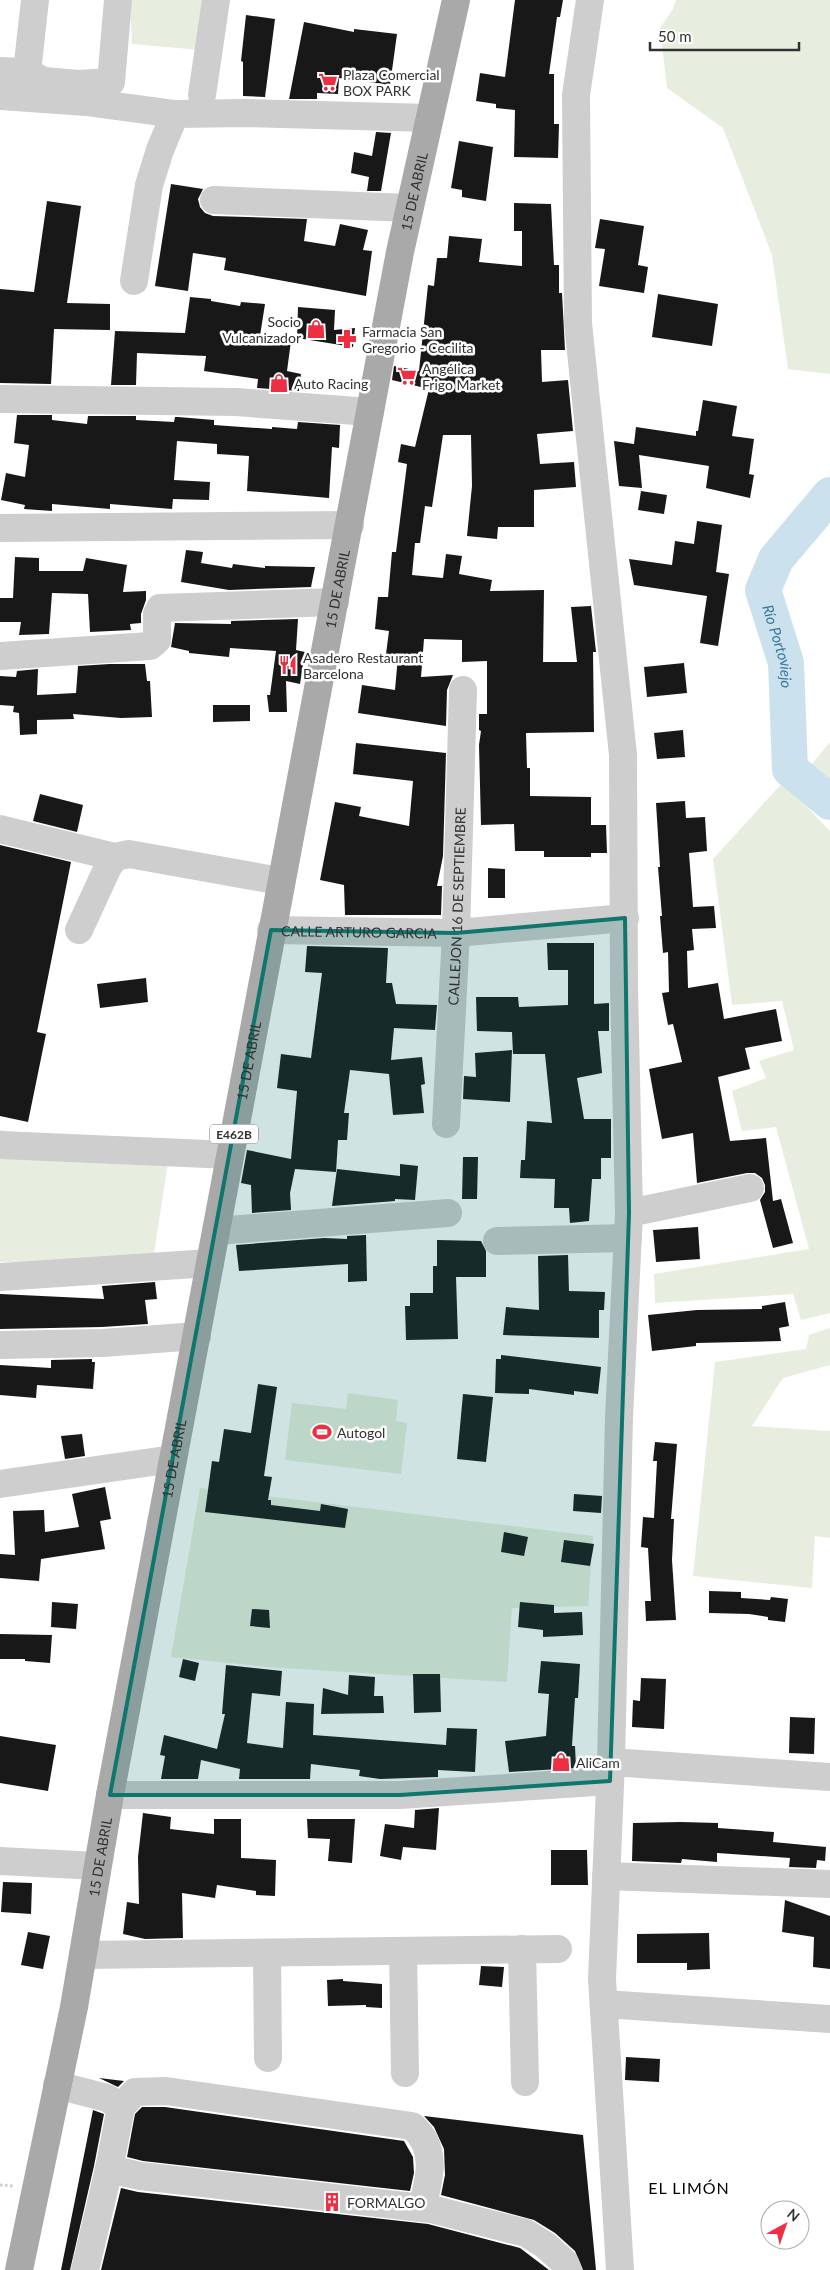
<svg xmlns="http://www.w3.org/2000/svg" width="830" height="2270" font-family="Lato,sans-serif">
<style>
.green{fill:#e8eedf}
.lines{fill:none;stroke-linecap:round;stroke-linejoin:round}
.river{stroke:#cbe2ee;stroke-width:36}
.building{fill:#181818}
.path{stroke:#cecece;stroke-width:3;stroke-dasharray:2.5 2.5;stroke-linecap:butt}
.minor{stroke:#cecece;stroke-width:28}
.major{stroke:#a9a9a9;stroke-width:28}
.marked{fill:#0f766e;fill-opacity:0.2;stroke:#0f766e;stroke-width:4;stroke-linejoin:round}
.labels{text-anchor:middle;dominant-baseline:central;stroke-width:5;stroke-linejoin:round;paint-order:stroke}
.shield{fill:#fff;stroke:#6f6f6f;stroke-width:1}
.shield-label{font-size:12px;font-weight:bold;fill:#313131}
.poi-label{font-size:14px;fill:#313131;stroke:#fff;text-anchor:start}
.street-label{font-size:14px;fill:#313131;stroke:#fff}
.water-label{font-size:15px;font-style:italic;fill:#3a7798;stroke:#fff}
.quarter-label{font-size:16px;letter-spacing:1px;fill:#000;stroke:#fff}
</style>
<rect width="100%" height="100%" fill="#fff"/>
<g class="green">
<path d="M130,0H207L200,50L132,44Z"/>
<path d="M676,0H830V374L788,369L772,255L723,128L667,88L660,28L673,9Z"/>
<path d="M830,742V783L811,765Z"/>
<path d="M783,782L830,831V1313L801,1320L793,1294L655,1303L654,1274L809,1249L776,1127L742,1131L732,1091L766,1078L759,1061L794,1050L782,1001L732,1005L713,859Z"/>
<path d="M0,1130L169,1156L153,1260L0,1262Z"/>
<path d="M830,1328V1365L783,1378L752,1426L830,1431V1538L815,1536L812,1588L693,1576L715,1362L806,1349L809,1335Z"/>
<path d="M348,1393L398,1400L396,1421L407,1423L401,1474L285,1460L292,1403L346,1409Z"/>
<path d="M200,1488L593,1536L588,1606L512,1608L507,1682L267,1667L171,1657Z"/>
</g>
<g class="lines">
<path class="river" id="s1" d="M830,495L776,559L763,590L786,663L790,769L830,802"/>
</g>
<g class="building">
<path d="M515,0H563L560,17H557L549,74H554V124H559L558,158L514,157L515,110L496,108V104L476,101L480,73L505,77Z"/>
<path d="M246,15L275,19L265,97L243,96V62L241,61Z"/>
<path d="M304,22L354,32V29L397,34L390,85L339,78L338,94L317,93V99H289Z"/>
<path d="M376,132L391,133L381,191H367L369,177L351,173L354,152L372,156Z"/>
<path d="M459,141L493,147L486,201L462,197V190L451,188Z"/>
<path d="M171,184L203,189L198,199L200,207L205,213L213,216L307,219L304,241L335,246L340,224L368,230L363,250L372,251L366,296L224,270L226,258L193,253L188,291L155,286Z"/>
<path d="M47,201L81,206L67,303L110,304V330L54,329L51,384L0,383V289L34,292Z"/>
<path d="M514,203L551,204L554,265H559V293H562L565,350H541L542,382L568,380L573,431L537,434L540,464L574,462L576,487L534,490V527H498L497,539L467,536L472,486L471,435H443L432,507L425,506L420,543H415L412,575L443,578L446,554L462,556L459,574L492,580L490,591L544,590L543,662H577L571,607L591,606L596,652H593L594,732L526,733L527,768H530V796L591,797V825H606L607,853H591V857H544V851H515L514,824L481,825L479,745L481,731L479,730V714H487V661L462,662V640L424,639L421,677L453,675L447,690L446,726L358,713L362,685L395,690L398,656L386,654L389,631L375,629L378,597H388L392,552H396L407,464L398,462L401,444L415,447L429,389L392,380L394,366L419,371L428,285L434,286L437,258H447L449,236L482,239L479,262L522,266V231H514Z"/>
<path d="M600,219L644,226L638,265L648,267L644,293L599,286L605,249L595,248Z"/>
<path d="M658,294L718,304L712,346L652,337Z"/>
<path d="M190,297L211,299V301L240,306L241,302L265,304L260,336L291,341L287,371L301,374L299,391L257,388L258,379L204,371L206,356L137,353L136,385H111L115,331L185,333Z"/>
<path d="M298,307L335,310L334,330L355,328L353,347L297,338Z"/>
<path d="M703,400L737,406L732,436L754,439L749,474L754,475L750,498L706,488L709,466L639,455L642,488L619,486L614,441L634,444L636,427L696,436V431H698Z"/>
<path d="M17,415H52V420L87,424L88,416H136V420L174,422L175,417H178L214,420V425L272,429V427L297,429L298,422L340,425L339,448L332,447L329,498L247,491L249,456L217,454V444L177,441L174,480L210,482L209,500L173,499L172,509L110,504V509L52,504V511L24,509L25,505L1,500L6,473L25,477L29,445L14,443Z"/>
<path d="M641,491L667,495L664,514L638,510Z"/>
<path d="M697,521L722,525L716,572L729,574L718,646L700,643L707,596L634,585L629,559L672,565L675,541L694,544Z"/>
<path d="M186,550L203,552L201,563L232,568L233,564L265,568V566L315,567L311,587L229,590L181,582Z"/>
<path d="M15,557L39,558V571H83L86,558L127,565L123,592L146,591V600L141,614V623L130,624L131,630L90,632L88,594L52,593L49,634L19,635L21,622H0V598H13Z"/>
<path d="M298,619L296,650L305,652L300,684L286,681L287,712H269L267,695H270L276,651L230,648L229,657L189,653V651L171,647L175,623L231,624V621Z"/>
<path d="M684,663L687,693L647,697L644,667Z"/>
<path d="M110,664H145L147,681H150L152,717L121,718L73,714L74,719L37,720V734L20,735L19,713L13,712L14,706L0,705V676L16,677L17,671L38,669L37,695L76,693L78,666Z"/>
<path d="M213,705H250V721L213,722Z"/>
<path d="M683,730L685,757L657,759L654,733Z"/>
<path d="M356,743L446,753L443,856L437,886H442L441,915H345L344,885L320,880L335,802L361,807L359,816L409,826L413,781L353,774Z"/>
<path d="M40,794L83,805L77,832L33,821Z"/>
<path d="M685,801L686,818L705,817L707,851L689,853L693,907L714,906L716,928L692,929L694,950L687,951L688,988L718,983L724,1019L776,1009L782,1041L745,1048L750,1069L718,1077L730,1141L766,1138L773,1201L781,1199L793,1243L773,1248L760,1200L765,1192V1185L762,1178L755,1173H747L697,1183L693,1133L662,1139L655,1102L649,1069L682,1062L673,1024L668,1025L662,993L669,992L668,952L663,953L660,916H662L658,867H660L656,803Z"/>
<path d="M0,845L71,862L37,1032L46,1034L28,1122L0,1116Z"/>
<path d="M488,868L505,869V898H488Z"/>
<path d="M547,943H594V1004L609,1003V1031H598L602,1073L577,1078L584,1119H611V1158H601V1179H592L589,1221L570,1223L569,1208H554L555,1179L520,1178L521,1160H525L527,1121L552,1123L545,1054H513L512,1032L477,1031L476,997H518L519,1007L568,1005V970H548Z"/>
<path d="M307,946L388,948L386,983H392L396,1004L437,1005L435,1030L394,1028L391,1060L422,1057L425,1084L421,1085L424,1113L393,1115L389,1074L350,1070L344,1113H349L347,1140H338L336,1172L295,1169L290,1193L291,1210L252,1213L251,1185L241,1183L247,1150L291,1159L297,1091L277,1088L281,1054L311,1058L322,973L305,972Z"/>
<path d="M146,978L148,1002L100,1008L97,984Z"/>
<path d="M512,1050L510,1102L463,1099L464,1076L476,1077L475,1053Z"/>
<path d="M463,1157H478L477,1199H462Z"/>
<path d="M400,1164L418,1166L415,1200L395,1199V1201L332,1206L337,1169L400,1176Z"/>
<path d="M698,1227L700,1259L656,1262L653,1230Z"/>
<path d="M366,1235L367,1281L348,1282V1264L239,1271L236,1245L324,1238L347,1239V1236Z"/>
<path d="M437,1240L481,1241L486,1251V1277H456L458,1339L406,1340L405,1306H410V1293H433V1266H437Z"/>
<path d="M568,1255L569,1291L605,1292L604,1310H599V1338L503,1335L506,1307L539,1310L538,1256Z"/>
<path d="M155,1282L157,1299L145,1300L148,1324L102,1327L0,1329V1294L104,1299L102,1286Z"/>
<path d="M785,1302L789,1326L779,1328L781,1341L696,1343V1346L652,1351L648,1315L697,1310L762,1309V1306Z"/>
<path d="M501,1355L601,1367L598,1394L574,1391V1395L529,1389V1394L495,1393L496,1359H501Z"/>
<path d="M92,1359V1362H95L93,1389L37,1385L36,1398L0,1395V1365L51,1368V1360Z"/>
<path d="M258,1384L277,1387L264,1476L272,1477L268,1500H271V1505L320,1511L321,1504L348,1509L345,1528L205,1512L212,1461L219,1462L224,1429L251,1433Z"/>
<path d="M463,1394L493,1397L486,1462L457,1459Z"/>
<path d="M82,1434L85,1456L65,1459L61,1436Z"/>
<path d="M655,1442L677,1444L671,1519H674L672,1560L676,1620L646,1621L645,1601H651L648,1548L641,1547L643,1517L654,1518L657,1461H653Z"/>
<path d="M105,1487L111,1519L100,1521L105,1549L41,1559L39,1581L0,1578V1554L15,1555L13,1511L44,1510L45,1532L79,1527L72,1494Z"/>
<path d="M574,1494L602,1496L601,1513L573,1511Z"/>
<path d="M504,1532L528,1537L524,1556L501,1552Z"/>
<path d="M564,1540L594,1544L590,1566L561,1562Z"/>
<path d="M709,1591L741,1592V1598L770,1600L771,1597L788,1599L785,1622L768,1620V1617L749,1614L709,1613Z"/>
<path d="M52,1602L78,1604L76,1629L51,1627Z"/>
<path d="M520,1602L554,1605V1613L582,1612L583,1635L543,1637V1630L518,1627Z"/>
<path d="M252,1609L269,1610L270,1628L250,1626Z"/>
<path d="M0,1634L52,1635L50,1663L25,1661V1659H0Z"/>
<path d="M183,1659L199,1663L195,1681L179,1677Z"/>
<path d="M541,1661L580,1664L578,1698H575L572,1746H575L576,1768L509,1772L505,1741L546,1736L549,1694L538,1693Z"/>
<path d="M226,1665L282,1671L280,1696L252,1693L247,1743L283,1748L286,1702L314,1704L313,1735L446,1745L447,1728L477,1729L475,1772L438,1770V1777L380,1779L359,1776L360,1770L311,1764L310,1779H239L240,1769L201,1760L198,1779H161L165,1756L160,1755L164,1735L217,1749L225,1714H222Z"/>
<path d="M413,1674H440L441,1712L414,1713Z"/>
<path d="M349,1675L375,1677L374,1696H383L384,1713L321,1714L323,1688L348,1695Z"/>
<path d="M641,1678L666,1679L664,1729L632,1727L633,1700L640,1701Z"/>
<path d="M790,1717L815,1718L814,1754L789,1753Z"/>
<path d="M0,1736L56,1745L48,1791L0,1783Z"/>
<path d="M439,1808L436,1850L403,1847L401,1860L380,1856L385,1824L414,1828L415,1810Z"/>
<path d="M143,1813L171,1817L170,1829L214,1834V1819H241V1858L276,1860L275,1896L256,1895V1891L217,1885L215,1898L182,1893L183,1938L145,1939L123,1934L127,1902L139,1904L138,1857Z"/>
<path d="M307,1819H355L352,1863L328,1861L330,1839L308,1838Z"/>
<path d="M681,1822L718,1823V1828L774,1832L773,1842L826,1847L825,1861L817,1860L816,1868L789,1867L790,1858L717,1853V1862L682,1859L681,1863L632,1861L633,1823Z"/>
<path d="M551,1850H587L588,1885H551Z"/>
<path d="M3,1882L32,1883L31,1914L1,1912Z"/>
<path d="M785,1900L830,1916V1969L813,1967L814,1937L782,1932Z"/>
<path d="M28,1932L50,1936L43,1969L21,1965Z"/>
<path d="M709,1933L710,1969L687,1970V1963H637V1934Z"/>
<path d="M481,1966L504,1967L502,1987L479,1985Z"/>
<path d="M343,1979V1981L382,1984V2008L366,2007V2005L328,2006L327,1980Z"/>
<path d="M626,2057L660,2059L659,2082L625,2080Z"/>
<path d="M99,2078L124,2081L118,2087Z"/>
<path d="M142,2107H165L404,2141L413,2157L414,2173L410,2191L143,2161L127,2157L135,2114Z"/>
<path d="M93,2110L104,2114L94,2166L70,2270H61Z"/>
<path d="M424,2116L583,2135L596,2270H583L575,2251L555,2233L534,2220L441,2195L445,2175L444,2149L434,2127Z"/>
<path d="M121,2188L138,2192L428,2224L520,2248L549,2270H101Z"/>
</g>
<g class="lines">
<path class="path" d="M0,2185L14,2186"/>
<g class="minor">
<path d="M35,0L27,72L44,81L78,84L111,82L118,0"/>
<path d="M590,0L576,95L578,323L623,755L624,987L629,1213L619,1417L611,1762L602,1979L620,2270"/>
<path d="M0,71L27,72"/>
<path d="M202,95L216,0"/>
<path d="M0,96L86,102L175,114L246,113L429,118"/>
<path d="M214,200L409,208"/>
<path d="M134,281L149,185L160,150L175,114"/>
<path d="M0,399L236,402L370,412"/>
<path d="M0,528L350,525"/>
<path d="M0,656L150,646L157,640V614L160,608L335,602"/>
<path d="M0,829L115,857"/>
<path d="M79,930L108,867L115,857L129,854L280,881"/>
<path id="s2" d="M271,930L456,933L625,918"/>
<path id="s3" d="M446,1124L456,933L463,690"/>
<path d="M0,1145L230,1155"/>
<path d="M629,1213L750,1188"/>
<path d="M216,1231L448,1213"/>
<path d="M497,1241L628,1238"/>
<path d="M0,1277L210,1263"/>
<path d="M0,1345L103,1343L197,1336"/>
<path d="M0,1484L173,1459"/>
<path d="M611,1762L830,1777"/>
<path d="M110,1795H400L610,1781"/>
<path d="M0,1861L97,1866"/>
<path d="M606,1876L830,1884"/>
<path d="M522,1949L525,2082"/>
<path d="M403,1951L405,2073"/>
<path d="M267,1953L268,2058"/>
<path d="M83,1955L558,1949"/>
<path d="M604,2004L830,2019"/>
<path d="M57,2085L107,2098L121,2107L109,2169L140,2176L431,2209L526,2233L545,2245L565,2263L568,2270"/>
<path d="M121,2107L135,2092L166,2091L412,2126C438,2148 430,2178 422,2207"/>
<path d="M85,2270L109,2169"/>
</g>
<path class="major" id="s4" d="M19,2270L74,2007L110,1795L400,252L456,0"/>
</g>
<path class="marked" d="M625,918L629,1213L610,1781L400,1795H110L271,930L456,933Z"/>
<defs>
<g id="supermarket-bare" transform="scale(1.5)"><path d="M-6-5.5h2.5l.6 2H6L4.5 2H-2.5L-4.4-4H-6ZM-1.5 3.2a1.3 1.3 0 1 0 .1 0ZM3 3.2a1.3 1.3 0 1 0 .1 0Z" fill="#ed2e43" stroke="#fff" stroke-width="2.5" paint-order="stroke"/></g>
<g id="shop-bare" transform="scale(1.5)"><path d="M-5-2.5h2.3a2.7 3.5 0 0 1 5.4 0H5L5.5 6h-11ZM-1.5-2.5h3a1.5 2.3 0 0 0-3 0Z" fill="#ed2e43" stroke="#fff" stroke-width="2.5" paint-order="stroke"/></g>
<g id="pharmacy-bare" transform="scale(1.5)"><path d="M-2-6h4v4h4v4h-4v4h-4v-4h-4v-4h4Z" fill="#ed2e43" stroke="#fff" stroke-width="2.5" paint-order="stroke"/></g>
<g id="restaurant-bare" transform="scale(1.5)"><path d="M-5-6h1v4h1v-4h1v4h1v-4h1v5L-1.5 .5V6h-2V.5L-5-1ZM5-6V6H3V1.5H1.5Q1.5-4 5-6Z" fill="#ed2e43" stroke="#fff" stroke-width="2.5" paint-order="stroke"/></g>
<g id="stadium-bare" transform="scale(1.5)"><path d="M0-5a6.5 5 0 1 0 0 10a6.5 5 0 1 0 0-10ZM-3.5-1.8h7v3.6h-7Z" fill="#ed2e43" stroke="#fff" stroke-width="2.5" paint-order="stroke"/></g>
<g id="building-bare" transform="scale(1.5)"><path d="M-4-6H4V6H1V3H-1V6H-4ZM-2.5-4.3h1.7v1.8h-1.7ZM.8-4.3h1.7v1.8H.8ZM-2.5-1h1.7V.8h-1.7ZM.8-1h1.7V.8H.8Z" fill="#ed2e43" stroke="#fff" stroke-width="2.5" paint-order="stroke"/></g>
</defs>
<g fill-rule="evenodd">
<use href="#supermarket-bare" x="328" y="82"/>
<use href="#shop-bare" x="316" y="329"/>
<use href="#pharmacy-bare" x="347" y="339"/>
<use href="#supermarket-bare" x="407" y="376"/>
<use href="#shop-bare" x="279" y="383"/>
<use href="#restaurant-bare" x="288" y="665"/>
<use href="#stadium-bare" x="322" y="1432"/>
<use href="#shop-bare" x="561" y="1762"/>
<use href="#building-bare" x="332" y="2202"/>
</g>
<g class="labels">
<rect class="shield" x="210" y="1124.5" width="48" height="19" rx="4"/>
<g class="shield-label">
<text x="234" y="1134">E462B</text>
</g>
<g class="poi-label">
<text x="343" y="74">Plaza Comercial<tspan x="343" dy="16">BOX PARK</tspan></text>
<text x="301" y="321" text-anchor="end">Socio<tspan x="301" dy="16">Vulcanizador</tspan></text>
<text x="362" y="331">Farmacia San<tspan x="362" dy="16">Gregorio - Cecilita</tspan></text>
<text x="422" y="368">Angélica<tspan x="422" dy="16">Frigo Market</tspan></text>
<text x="294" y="383">Auto Racing</text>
<text x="303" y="657">Asadero Restaurant<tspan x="303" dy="16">Barcelona</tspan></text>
<text x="337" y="1432">Autogol</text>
<text x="576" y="1762">AliCam</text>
<text x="347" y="2202">FORMALGO</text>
</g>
<g class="street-label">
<text stroke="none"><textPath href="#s4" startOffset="2116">15 DE ABRIL</textPath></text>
<text stroke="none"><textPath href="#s4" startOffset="1711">15 DE ABRIL</textPath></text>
<text stroke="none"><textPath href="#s3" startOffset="218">CALLEJON 16 DE SEPTIEMBRE</textPath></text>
<text stroke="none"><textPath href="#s2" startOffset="88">CALLE ARTURO GARCIA</textPath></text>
<text stroke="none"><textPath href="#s4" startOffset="1231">15 DE ABRIL</textPath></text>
<text stroke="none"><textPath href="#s4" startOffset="826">15 DE ABRIL</textPath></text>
<text stroke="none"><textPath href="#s4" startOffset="421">15 DE ABRIL</textPath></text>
</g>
<g class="water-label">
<text stroke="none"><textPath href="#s1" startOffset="176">Río Portoviejo</textPath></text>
</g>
<g class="quarter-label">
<text x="689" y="2187">EL LIMÓN</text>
</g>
</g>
<g transform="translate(785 2225) rotate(40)"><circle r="24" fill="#ffffff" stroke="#adadad"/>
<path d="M0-4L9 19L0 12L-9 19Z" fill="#ed2e43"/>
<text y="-8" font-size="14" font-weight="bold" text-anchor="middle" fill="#313131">N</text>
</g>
<path d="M650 42v8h149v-8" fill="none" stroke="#313131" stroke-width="2.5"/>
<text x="658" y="42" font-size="15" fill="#313131" stroke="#ffffff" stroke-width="4" paint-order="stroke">50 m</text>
</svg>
